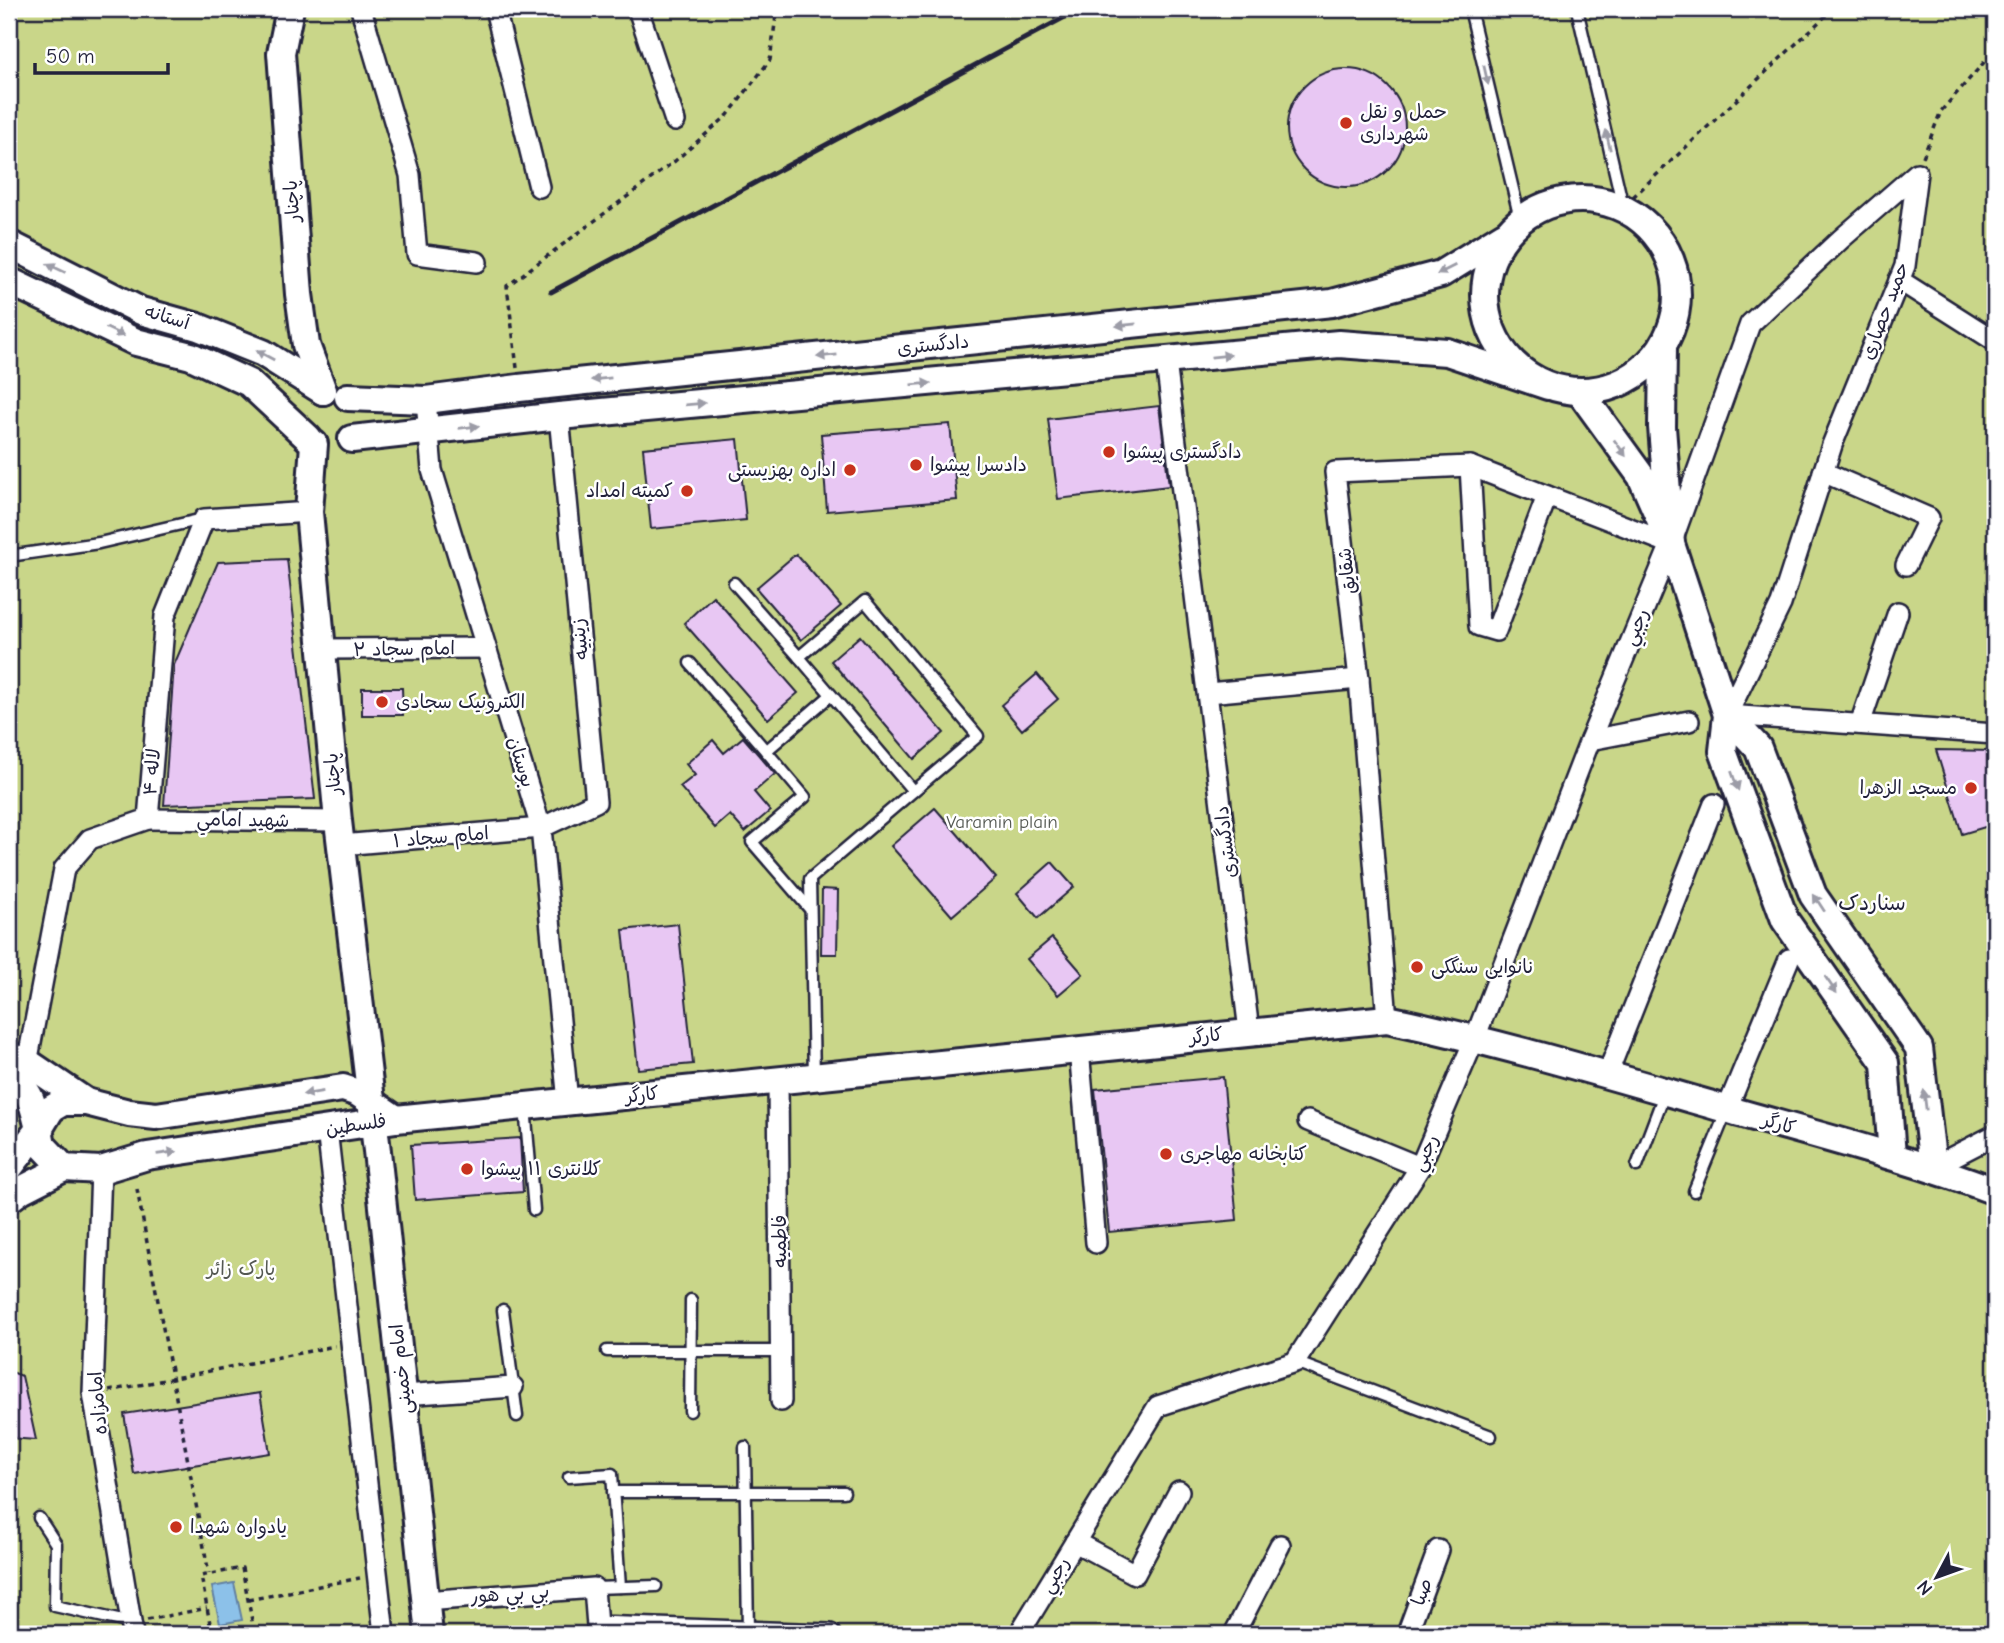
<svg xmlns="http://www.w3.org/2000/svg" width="2004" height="1643" font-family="'Comic Neue','Playpen Sans Arabic',sans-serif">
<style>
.green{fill:#c9d689;stroke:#767c62;stroke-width:2}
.water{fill:#8cc1e9;stroke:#6281a3;stroke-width:2}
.building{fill:#e8c7f3;stroke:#22223b;stroke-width:2}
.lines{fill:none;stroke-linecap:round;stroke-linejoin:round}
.lane-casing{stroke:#22223b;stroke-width:15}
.street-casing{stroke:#22223b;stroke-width:24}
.secondary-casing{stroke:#22223b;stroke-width:32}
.path{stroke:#22223b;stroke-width:3.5;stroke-dasharray:5 5;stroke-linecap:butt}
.lane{stroke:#fff;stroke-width:10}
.street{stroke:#fff;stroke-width:19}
.secondary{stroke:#fff;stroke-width:26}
.rail{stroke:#22223b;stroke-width:5}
.oneway{fill:#9c9ca7}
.poi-dot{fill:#c8321e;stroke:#fff;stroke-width:2.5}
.labels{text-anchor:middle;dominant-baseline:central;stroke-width:5;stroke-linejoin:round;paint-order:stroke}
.poi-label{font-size:19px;fill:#22223b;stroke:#fff;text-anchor:start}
.street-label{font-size:19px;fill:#22223b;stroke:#fff}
.park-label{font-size:19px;fill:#545852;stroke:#fff}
.neighbourhood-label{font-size:21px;fill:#22223b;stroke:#fff}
</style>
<rect width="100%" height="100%" fill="#fff"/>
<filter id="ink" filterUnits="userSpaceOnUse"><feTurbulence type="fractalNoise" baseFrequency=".0143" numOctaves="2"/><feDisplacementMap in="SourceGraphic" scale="14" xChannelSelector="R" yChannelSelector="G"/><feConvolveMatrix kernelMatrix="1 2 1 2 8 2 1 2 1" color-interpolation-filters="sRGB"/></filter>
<g filter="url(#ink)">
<rect class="green" x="9" y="9" width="1986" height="1625"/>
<path class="water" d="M234,1583L242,1620L220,1624L212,1587Z"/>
<g class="building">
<circle cx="1346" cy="128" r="59"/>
<path d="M1159,406L1169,486L1058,499L1048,419Z"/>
<path d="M950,424L957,500L827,511L821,434Z"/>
<path d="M738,439L746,520L651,529L643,448Z"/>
<path d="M796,554L841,606L801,640L756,588Z"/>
<path d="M287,559L315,799L164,805L174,665L218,562Z"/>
<path d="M713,596L798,693L768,719L684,623Z"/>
<path d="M860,636L944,733L914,759L831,661Z"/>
<path d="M1037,674L1058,699L1022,730L1001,705Z"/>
<path d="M362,688H402L403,715H362Z"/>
<path d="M743,737L775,774L754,792L770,811L745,832L730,815L715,828L680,787L695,775L686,764L713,740L724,753Z"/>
<path d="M1936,750L1995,751V824L1962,834Z"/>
<path d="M935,808L996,878L952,916L891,846Z"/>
<path d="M1052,862L1074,887L1038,918L1017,893Z"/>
<path d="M822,889L838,890L837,954H821Z"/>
<path d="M678,924L693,1064L638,1069L623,930Z"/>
<path d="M1052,938L1083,974L1058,995L1027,959Z"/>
<path d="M1223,1077L1237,1220L1109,1232L1095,1089Z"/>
<path d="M520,1138L523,1192L415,1200L411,1145Z"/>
<path d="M9,1371L22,1376L36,1440L9,1438Z"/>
<path d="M260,1393L270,1453L134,1474L124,1414Z"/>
</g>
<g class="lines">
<g class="lane-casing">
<g id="lane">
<path d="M1470,9L1520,219"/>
<path d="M1577,9L1623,207"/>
<path d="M9,556L99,543L203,519"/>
<path d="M734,583L799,657L865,601L978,736L810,879L814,1077"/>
<path d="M799,657L913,791"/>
<path d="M690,663L766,751L831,695"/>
<path d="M766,751L805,797L752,842L809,908"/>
<path d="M525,1107L534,1210"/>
<path d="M1637,1166L1665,1092"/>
<path d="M1694,1191L1727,1110"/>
<path d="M503,1310L517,1416"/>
<path d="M607,1351H780"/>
<path d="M1295,1362L1491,1436"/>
<path d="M690,1411L691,1300"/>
<path d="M745,1447L748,1631"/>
<path d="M569,1477L612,1474L620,1587"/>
<path d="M613,1492H844"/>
<path d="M39,1518L56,1544L55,1606L131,1623"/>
<path d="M594,1588L656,1586"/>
</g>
</g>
<g class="street-casing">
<g id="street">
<path d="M361,9L410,175L417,254L477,262"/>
<path d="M495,9L539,187"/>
<path d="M638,9L675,121"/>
<path d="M1899,280L1995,341"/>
<path d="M1166,362L1249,1031"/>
<path d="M426,400L432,470L541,828L568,1102"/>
<path d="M1470,466L1479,626L1496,631L1547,496"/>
<path d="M1823,472L1929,518L1906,565"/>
<path d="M322,649L486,648"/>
<path d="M1208,693L1359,679"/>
<path d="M1860,724L1898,612"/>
<path d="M1590,740L1689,721"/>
<path d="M148,819L338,821"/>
<path d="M341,845L541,828L596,802L559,416"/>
<path d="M1387,1019L1359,679L1335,472L1470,466L1671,544"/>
<path d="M1079,1049L1096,1243"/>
<path d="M25,1074L64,869L90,839L148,819L165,616L204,519L309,512"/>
<path d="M1607,1075L1714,804"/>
<path d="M778,1081L781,1401"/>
<path d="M1727,1109L1789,959"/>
<path d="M1308,1121L1420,1167"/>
<path d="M327,1129L384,1634"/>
<path d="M1933,1167L1995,1135"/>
<path d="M101,1170L93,1393L133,1634"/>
<path d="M404,1395L513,1387"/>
<path d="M1075,1542L1135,1574L1179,1491"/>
<path d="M425,1601L594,1588L597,1626L830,1634"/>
<path d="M1019,1634L1158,1406L1295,1362L1420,1167L1475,1038L1590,740L1671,544L1750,324L1841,239L1917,173L1905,266L1832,445L1781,604L1727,715L1995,734"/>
<path d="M1234,1634L1280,1545"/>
<path d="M1407,1634L1438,1550"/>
</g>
</g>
<g class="secondary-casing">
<g id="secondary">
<path d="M290,9L281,53L299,294L306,345L323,391"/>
<circle cx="1581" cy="295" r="96"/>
<path d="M9,244L141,311L198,327L263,353L323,391"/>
<path d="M9,281L136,342L191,356L249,383L308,438"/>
<path d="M1580,392L1641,476L1671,544L1662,427L1663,347"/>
<path d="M348,397L426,400L519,388L1332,303L1441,274L1504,235"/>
<path d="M352,439L559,416L1339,344L1447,352L1548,386"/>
<path d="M314,444L309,512L338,821L377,1151L429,1634"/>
<path d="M1671,544L1727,715L1723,751L1785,920L1885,1063L1892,1156"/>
<path d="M1727,715L1758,748L1813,895L1919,1048L1933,1167"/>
<path d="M9,1056L27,1062L86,1102"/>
<path d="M9,1076C31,1088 33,1105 39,1129L9,1168"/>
<path d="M396,1119L358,1093L343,1088L156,1116L129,1113L86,1102H63L51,1109L39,1129L42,1145L64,1168L101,1170L147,1156L396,1119L1387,1019C1502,1043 1614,1077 1726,1109C1816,1135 1907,1158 1995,1191"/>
<path d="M9,1199L21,1190L64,1168"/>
</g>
</g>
<g class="path">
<path d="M1923,157L1941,111L1995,50"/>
<path d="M1633,197L1833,9"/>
<path d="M517,368L507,286L675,161L728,115L770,60L777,9"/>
<path d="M137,1189L209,1574"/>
<path d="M109,1391L335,1346"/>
<path d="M248,1600L360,1578"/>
<path d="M147,1620L207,1608"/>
<path d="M212,1634L201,1576L242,1568L254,1631L239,1634"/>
</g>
<use href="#lane" class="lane"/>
<use href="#street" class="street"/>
<use href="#secondary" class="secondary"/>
<path class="rail" d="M551,292L1080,9"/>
</g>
<defs><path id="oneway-solid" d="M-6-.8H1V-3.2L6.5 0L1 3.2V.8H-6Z" transform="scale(1.75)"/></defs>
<g class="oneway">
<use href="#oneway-solid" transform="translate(1486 75) rotate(77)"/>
<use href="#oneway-solid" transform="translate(1608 140) rotate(-103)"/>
<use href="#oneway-solid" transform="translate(56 268) rotate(-154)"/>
<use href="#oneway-solid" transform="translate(1446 270) rotate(153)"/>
<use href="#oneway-solid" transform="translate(1126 325) rotate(174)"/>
<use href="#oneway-solid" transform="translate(115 332) rotate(25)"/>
<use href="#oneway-solid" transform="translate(265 355) rotate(-151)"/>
<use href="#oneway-solid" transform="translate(827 356) rotate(174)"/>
<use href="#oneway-solid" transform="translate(1221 356) rotate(-6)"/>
<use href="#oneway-solid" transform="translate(601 379) rotate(174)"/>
<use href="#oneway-solid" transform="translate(921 384) rotate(-5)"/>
<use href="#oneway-solid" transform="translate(695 404) rotate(-5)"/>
<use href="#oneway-solid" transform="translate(469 427) rotate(-7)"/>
<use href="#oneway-solid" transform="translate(1620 448) rotate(54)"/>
<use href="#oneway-solid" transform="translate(1735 781) rotate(70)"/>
<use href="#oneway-solid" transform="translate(1819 903) rotate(-123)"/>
<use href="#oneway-solid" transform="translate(1831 985) rotate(55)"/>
<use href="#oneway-solid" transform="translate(313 1093) rotate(171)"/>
<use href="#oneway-solid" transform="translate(1925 1100) rotate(-97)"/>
<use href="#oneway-solid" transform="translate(167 1153) rotate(-8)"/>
</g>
</g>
<g class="poi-dot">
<circle cx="1346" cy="123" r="7"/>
<circle cx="1109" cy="452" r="7"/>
<circle cx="916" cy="465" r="7"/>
<circle cx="850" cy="470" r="7"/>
<circle cx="687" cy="491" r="7"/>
<circle cx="382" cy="702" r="7"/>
<circle cx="1971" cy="788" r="7"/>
<circle cx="1417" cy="967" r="7"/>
<circle cx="1166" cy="1154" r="7"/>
<circle cx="467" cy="1169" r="7"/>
<circle cx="176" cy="1527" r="7"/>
</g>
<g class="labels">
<g class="poi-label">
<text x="1360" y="112">حمل و نقل<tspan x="1360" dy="22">شهرداری</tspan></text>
<text x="1123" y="452">دادگستری پیشوا</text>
<text x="930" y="465">دادسرا پیشوا</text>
<text x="836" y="470" text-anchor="end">اداره بهزیستی</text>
<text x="673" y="491" text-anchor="end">کمیته امداد</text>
<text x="396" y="702">الکترونیک سجادی</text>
<text x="1957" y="788" text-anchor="end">مسجد الزهرا</text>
<text x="1431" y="967">نانوایی سنگکی</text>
<text x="1180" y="1154">کتابخانه مهاجری</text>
<text x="481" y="1169">کلانتری ۱۱ پیشوا</text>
<text x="190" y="1527">یادواره شهدا</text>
</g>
<g class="street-label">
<text transform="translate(292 201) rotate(-94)">پاچنار</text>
<text transform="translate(1885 311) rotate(-69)">حمید حصاری</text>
<text transform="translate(167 317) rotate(17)">آستانه</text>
<text transform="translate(933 345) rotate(-6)">دادگستری</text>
<text transform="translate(1347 571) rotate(-97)">شقايق</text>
<text transform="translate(1636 627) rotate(-67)">رجبي</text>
<text transform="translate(580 639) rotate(-96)">زينبيه</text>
<text transform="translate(404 649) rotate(-1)">امام سجاد ۲</text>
<text transform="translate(521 762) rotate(73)">بوستان</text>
<text transform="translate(152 772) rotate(-85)">لاله ۴</text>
<text transform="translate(333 774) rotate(-95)">پاچنار</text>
<text transform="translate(243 820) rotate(1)">شهيد امامي</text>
<text transform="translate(441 837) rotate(-5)">امام سجاد ۱</text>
<text transform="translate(1226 842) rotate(-97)">دادگستری</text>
<text transform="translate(1206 1036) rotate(-6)">کارگر</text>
<text transform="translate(642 1095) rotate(-6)">کارگر</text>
<text transform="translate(1779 1124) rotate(16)">کارگر</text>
<text transform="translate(356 1125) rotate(-8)">فلسطین</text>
<text transform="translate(1425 1153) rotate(-65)">رجبي</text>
<text transform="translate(780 1241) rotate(-90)">فاطميه</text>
<text transform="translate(401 1369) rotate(-96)">امام خمینی</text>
<text transform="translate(98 1403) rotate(-95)">امامزاده</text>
<text transform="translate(1055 1575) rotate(-59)">رجبي</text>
<text transform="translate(1422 1592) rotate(-70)">صبا</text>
<text transform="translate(510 1594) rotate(-4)">بي بي هور</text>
</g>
<g class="park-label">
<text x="1002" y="822">Varamin plain</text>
<text x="241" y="1269">پارک زائر</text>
</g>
<g class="neighbourhood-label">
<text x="1872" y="903">سناردک</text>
</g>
</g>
<rect width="2004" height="1643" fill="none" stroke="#fff" stroke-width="35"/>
<rect x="18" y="18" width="1969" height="1608" fill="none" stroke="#22223b" stroke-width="2.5" filter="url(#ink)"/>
<g transform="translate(1937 1577) rotate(229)" stroke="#ffffff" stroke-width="5" paint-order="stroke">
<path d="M0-5L12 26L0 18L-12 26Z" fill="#22223b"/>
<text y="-10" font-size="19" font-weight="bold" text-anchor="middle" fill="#22223b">N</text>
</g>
<path d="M35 63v10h133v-10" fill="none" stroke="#22223b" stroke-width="3.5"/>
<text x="46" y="63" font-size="21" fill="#22223b" stroke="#ffffff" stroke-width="5" paint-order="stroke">50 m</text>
</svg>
